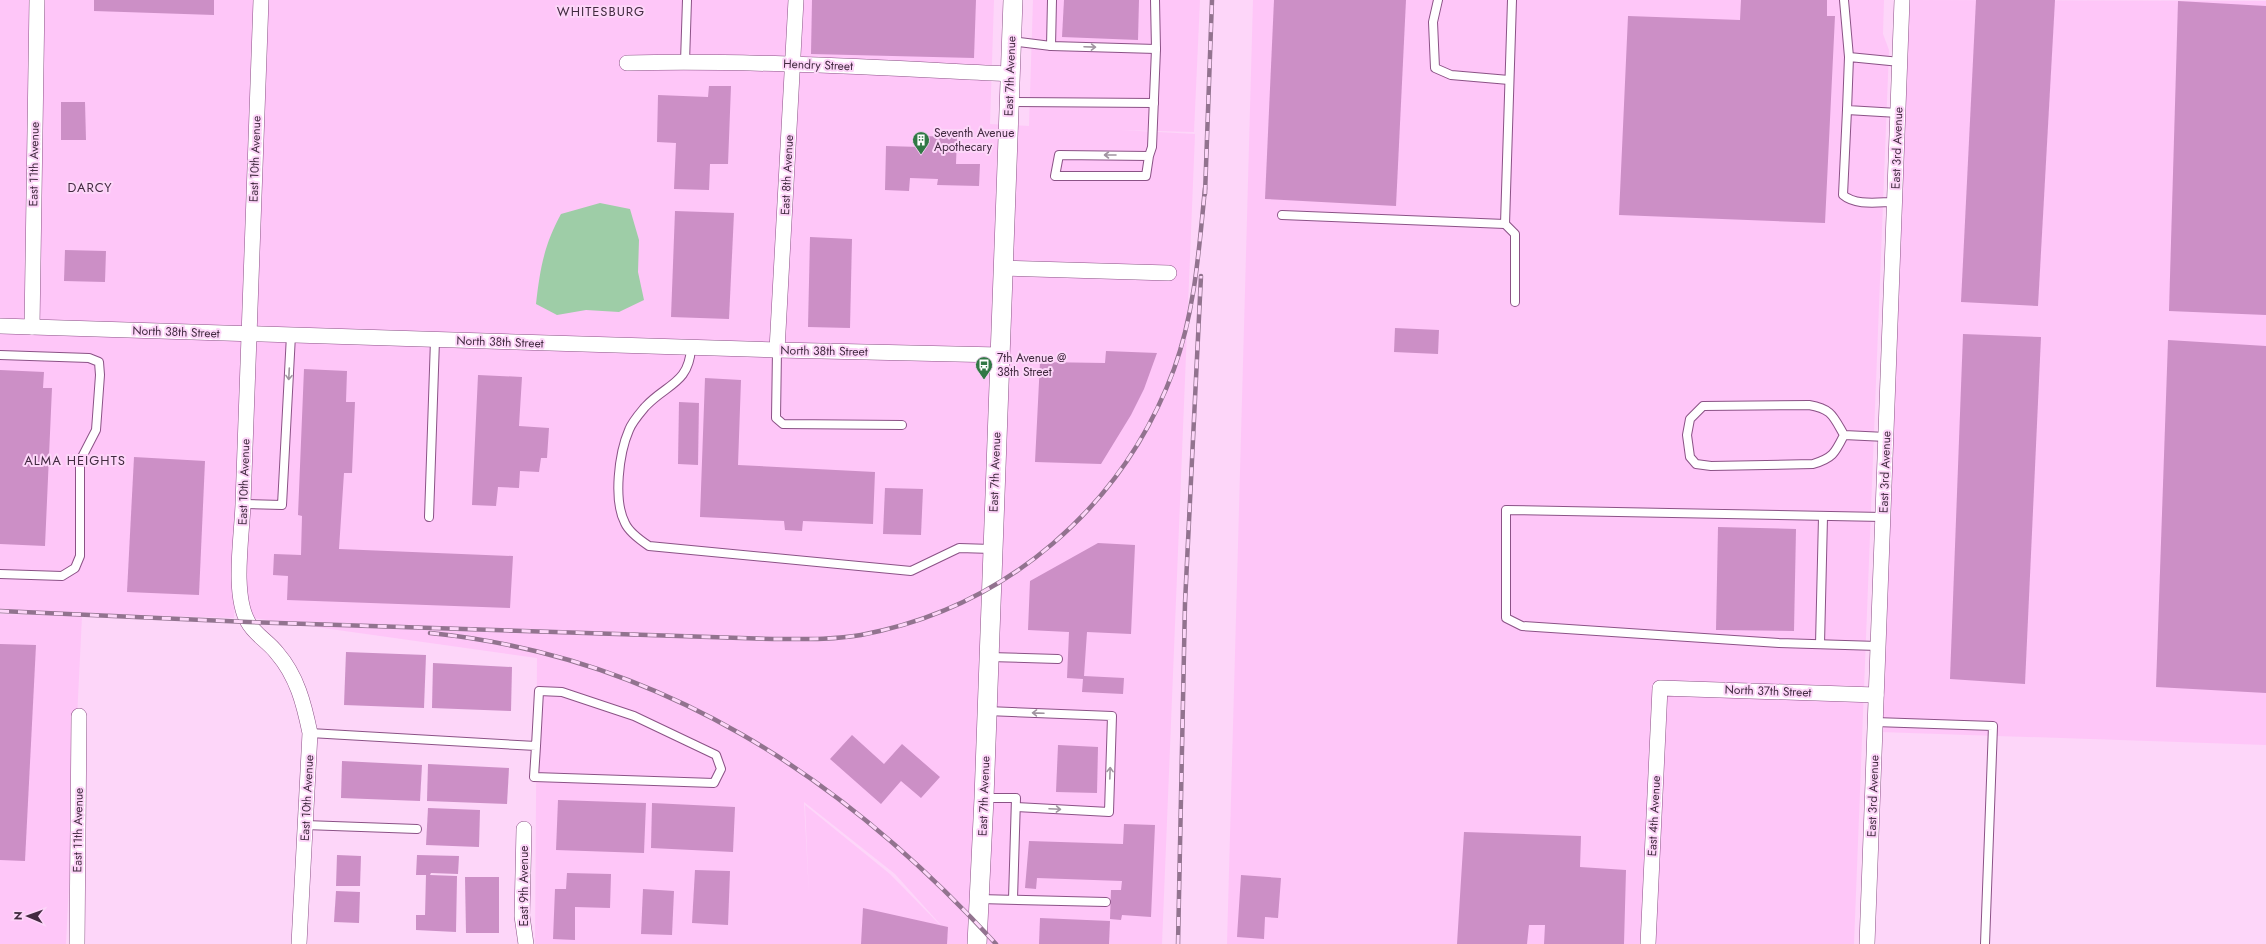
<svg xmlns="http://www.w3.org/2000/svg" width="2266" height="944" font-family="Jost,sans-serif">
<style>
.built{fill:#fec6f8;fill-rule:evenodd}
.green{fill:#9ecda7}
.building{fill:#cc8fc6}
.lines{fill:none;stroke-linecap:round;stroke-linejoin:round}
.service-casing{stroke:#8b5286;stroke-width:10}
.minor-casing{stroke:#8b5286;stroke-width:16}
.tertiary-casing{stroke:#8b5286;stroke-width:20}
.service{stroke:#fff;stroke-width:8}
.minor{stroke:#fff;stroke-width:15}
.tertiary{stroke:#fff;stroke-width:19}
.rail-casing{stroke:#92738f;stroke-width:4.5}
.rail{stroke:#fdd6f9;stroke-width:3;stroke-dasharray:9;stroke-linecap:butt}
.oneway{stroke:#a094a0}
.labels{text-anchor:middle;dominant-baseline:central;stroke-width:4;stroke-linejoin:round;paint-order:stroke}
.street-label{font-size:12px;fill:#422a40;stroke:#fdd6f9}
.poi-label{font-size:12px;fill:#422a40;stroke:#fdd6f9;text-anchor:start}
.neighbourhood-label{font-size:13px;letter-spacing:1px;fill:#422a40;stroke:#fdd6f9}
</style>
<rect width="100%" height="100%" fill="#fdd6f9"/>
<g class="built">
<path d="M0,0H258L234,618L0,611Z"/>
<path d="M263,0H994L990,124L1029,126L1033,0H1200L1194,132L1121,130L1195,134L1162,944H535L537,658L245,617ZM804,802L895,874L948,933L890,874L805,805L809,895Z"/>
<path d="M1253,0H1884L1883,34L1889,50L1854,944H1227Z"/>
<path d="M1905,0L2266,1V745L1880,732Z"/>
<path d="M0,614L82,616L66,944H0Z"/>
</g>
<path class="green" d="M600,203L630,209L639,240L638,272L644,300L619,312L586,310L557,315L536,304C540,269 544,245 561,214Z"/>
<g class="building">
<path d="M94,0H214V15L94,11Z"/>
<path d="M812,0H976L974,58L811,54Z"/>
<path d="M1064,0H1139L1138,40L1062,37Z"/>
<path d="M1274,0H1406L1396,206L1265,199Z"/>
<path d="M1741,0H1827V16H1835L1825,223L1619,215L1628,16L1740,20Z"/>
<path d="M1976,0H2055L2038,306L1961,302Z"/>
<path d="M2178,1L2266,6V315L2169,311Z"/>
<path d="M709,86H731L728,164H710L709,190L674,189L676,143L657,142L658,95L708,97Z"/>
<path d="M61,102H85L86,140H61Z"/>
<path d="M921,136L957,137L956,164H980L979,186L937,185L938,179L910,178L909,191L885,190L886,146L920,147Z"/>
<path d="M675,211L734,213L729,319L671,317Z"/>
<path d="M810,237L852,239L850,328L808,327Z"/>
<path d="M65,250L106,251L105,282L64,281Z"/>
<path d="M1395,328L1439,330L1438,354L1394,352Z"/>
<path d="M1963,334L2041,337L2025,684L1950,679Z"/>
<path d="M2168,340L2266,346V693L2156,687Z"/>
<path d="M1106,351L1157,353L1144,389L1131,415L1101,464L1035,462L1040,362L1105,363Z"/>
<path d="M304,369L347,371L346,402H355L352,473H344L339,549L513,556L510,608L287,600L288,576L273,575L274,554L301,555L302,516L298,515Z"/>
<path d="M0,370L44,372L43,388H52L45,546L0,544Z"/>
<path d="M478,375L522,377L519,426L549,428L547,458H541L539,472L520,471L519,488L498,487L496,506L472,505Z"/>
<path d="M705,378L741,380L738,465L875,472L873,524L803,521L802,531L785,530L784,521L700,517Z"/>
<path d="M679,402L699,403L698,465L678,464Z"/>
<path d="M134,457L205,461L199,595L127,592Z"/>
<path d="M885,488L923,489L921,535L883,534Z"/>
<path d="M1718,527L1796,529L1794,631L1716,630Z"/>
<path d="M1098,543L1135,545L1131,634L1087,632L1084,676L1124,678L1123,694L1082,692L1083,679L1067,678L1069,632L1028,630L1030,581Z"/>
<path d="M0,644L36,645L25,861L0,860Z"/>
<path d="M346,652L426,655L424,708L344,705Z"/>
<path d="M433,663L512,667L511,711L432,708Z"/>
<path d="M852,735L884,764L902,744L940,777L921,798L901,781L881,804L830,759Z"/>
<path d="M1058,745L1098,747L1097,793L1056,792Z"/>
<path d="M342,761L422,765L420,801L341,798Z"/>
<path d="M428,764L509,768L507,804L427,801Z"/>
<path d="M558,800L646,803L644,853L556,850Z"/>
<path d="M652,803L735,807L733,852L651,848Z"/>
<path d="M428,808L480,810L479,847L426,845Z"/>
<path d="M1124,824L1155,825L1151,917L1122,915L1121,920L1110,919L1111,890H1121L1122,881L1037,878L1036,889L1025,888L1029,841L1123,844Z"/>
<path d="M1464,832L1581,836L1580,867L1626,870L1624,944H1544L1545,925H1529L1527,944H1457Z"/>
<path d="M337,855L361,856L360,886H336Z"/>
<path d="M417,855L459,856L458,874L431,873L430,875L457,876L456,932L416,930V915H425L426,875H416Z"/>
<path d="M695,870L730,871L728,925L692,923Z"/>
<path d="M567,873L611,874L610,908L575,907V940L553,939L555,889H566Z"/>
<path d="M1241,875L1281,878L1278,918L1265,917L1264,939L1237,937Z"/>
<path d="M465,877H499V933H466Z"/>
<path d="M643,889L674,891L672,935L641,934Z"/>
<path d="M336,891L360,892L359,923L334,922Z"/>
<path d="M863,908L948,927L947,944H861Z"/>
<path d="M1040,918L1110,921L1109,944H1039Z"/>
</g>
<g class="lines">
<g class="service-casing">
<g id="service">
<path d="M1438,0L1433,22L1435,68L1451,75L1509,80"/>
<path d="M1844,0L1849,57"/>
<path d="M1011,41L1051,46L1156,49"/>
<path d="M1051,46L1052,0"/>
<path d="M685,62L687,0"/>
<path d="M1009,102L1154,103"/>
<path d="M1847,110L1843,195C1856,206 1878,202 1895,202"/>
<path d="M1898,113L1847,110L1849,57L1900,62"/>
<path d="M1149,156L1059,155L1055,176H1146L1149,156L1152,147L1156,49L1155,0"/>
<path d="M1282,215L1505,224L1515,234V302"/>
<path d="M1505,224L1512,0"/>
<path d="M691,348C689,384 666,384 645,407C640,413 632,422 629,430C619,453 613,500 625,523C629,532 640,540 649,546L911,571L959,548L992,549"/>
<path d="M777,350L776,418L783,424L902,425"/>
<path d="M0,355L89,358L99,362L100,375L96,430L80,461V556L75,568L62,576L0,574"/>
<path d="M1844,435C1835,453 1833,458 1813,464L1711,466L1696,464L1690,457L1687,435L1690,419L1703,406L1809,405C1832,409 1833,416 1844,435L1886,437"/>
<path d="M243,504L282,505L291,335"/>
<path d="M429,517L435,340"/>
<path d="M1820,644L1823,517"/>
<path d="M1878,646L1779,643L1522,626L1506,618V510L1883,517"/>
<path d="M989,657L1058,659"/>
<path d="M987,711L1112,716L1109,812L1016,807"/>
<path d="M1875,722L1993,726L1985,944"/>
<path d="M310,733L536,746L534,777L714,783L721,769L716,755L634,716L562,692L539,691L536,746"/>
<path d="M984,798H1016L1013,899"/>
<path d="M305,825L417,829"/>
<path d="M979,899L1106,902"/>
</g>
</g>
<g class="minor-casing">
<g id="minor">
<path d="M261,0L243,504C242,536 232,594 248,622C254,634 269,642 277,653C297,676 304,704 310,733L299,944"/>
<path d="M627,63C754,60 882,68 1010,74"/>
<path d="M1003,268L1169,273"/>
<path d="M0,326L777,350L1000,355"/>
<path d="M32,327L37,0"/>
<path d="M777,350L796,0"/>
<path d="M524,829L522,916L526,944"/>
<path d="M77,944L79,716"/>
<path d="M1648,944L1660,688L1876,695"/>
<path d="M1867,944L1902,0"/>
</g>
</g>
<g class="tertiary-casing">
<path id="tertiary" d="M977,944L984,798L1013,0"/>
</g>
<use href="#service" class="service"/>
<use href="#minor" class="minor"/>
<use href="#tertiary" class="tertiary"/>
<g class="rail-casing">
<g id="rail">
<path d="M1205,194L1212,0"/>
<path d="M0,611L248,622L773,639C802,639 832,640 861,635C1006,608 1123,507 1174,369C1195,311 1199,249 1205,188"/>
<path d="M430,633C660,656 843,777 996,944"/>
<path d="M1178,944L1185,603L1201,276"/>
</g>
</g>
<use href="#rail" class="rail"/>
</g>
<defs><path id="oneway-shaft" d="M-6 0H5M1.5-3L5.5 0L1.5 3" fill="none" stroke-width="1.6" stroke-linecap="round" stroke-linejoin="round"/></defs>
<g class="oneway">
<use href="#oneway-shaft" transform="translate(1090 47) rotate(2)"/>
<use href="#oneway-shaft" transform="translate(1110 155) rotate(-180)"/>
<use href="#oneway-shaft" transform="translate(289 374) rotate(93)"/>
<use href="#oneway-shaft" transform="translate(1038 713) rotate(-178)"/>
<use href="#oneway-shaft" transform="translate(1110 773) rotate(-88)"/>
<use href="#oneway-shaft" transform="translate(1055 809) rotate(3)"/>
</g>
<defs>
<g id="building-pin" transform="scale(0.9)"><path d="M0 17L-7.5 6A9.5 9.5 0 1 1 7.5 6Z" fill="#317845" stroke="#fdd6f9"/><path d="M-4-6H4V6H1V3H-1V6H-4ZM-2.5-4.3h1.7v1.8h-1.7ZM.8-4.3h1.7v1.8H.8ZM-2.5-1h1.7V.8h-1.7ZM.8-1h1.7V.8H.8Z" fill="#fff"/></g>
<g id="bus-pin" transform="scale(0.9)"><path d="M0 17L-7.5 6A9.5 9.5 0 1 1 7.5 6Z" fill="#317845" stroke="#fdd6f9"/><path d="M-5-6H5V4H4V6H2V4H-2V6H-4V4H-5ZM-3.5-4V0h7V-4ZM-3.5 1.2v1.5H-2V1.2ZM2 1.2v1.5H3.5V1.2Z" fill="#fff"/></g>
</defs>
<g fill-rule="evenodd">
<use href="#building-pin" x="921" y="140"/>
<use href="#bus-pin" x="984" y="365"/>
</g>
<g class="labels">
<g class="street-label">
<text transform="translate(818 65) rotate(2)">Hendry Street</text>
<text transform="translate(1010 76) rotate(-88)">East 7th Avenue</text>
<text transform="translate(1897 148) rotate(-88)">East 3rd Avenue</text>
<text transform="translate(255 159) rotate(-88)">East 10th Avenue</text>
<text transform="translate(34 164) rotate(-89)">East 11th Avenue</text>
<text transform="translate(787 175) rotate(-87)">East 8th Avenue</text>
<text transform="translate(176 332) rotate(2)">North 38th Street</text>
<text transform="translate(500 342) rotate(2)">North 38th Street</text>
<text transform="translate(824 351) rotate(1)">North 38th Street</text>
<text transform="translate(995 472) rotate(-88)">East 7th Avenue</text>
<text transform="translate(1885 472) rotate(-88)">East 3rd Avenue</text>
<text transform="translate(244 482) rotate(-88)">East 10th Avenue</text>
<text transform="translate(1768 691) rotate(2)">North 37th Street</text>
<text transform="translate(984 796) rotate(-88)">East 7th Avenue</text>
<text transform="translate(1873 796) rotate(-88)">East 3rd Avenue</text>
<text transform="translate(307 798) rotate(-87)">East 10th Avenue</text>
<text transform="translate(1654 816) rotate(-87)">East 4th Avenue</text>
<text transform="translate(78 830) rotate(-89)">East 11th Avenue</text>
<text transform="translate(524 886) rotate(-90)">East 9th Avenue</text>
</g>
<g class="poi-label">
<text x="934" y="133">Seventh Avenue<tspan x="934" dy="14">Apothecary</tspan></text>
<text x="997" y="358">7th Avenue @<tspan x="997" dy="14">38th Street</tspan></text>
</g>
<g class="neighbourhood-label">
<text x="601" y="11">WHITESBURG</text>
<text x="90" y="187">DARCY</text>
<text x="75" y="460">ALMA HEIGHTS</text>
</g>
</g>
<g transform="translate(28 916) rotate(272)" stroke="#fdd6f9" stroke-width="3" paint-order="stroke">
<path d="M0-3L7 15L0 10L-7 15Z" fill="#422a40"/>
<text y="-6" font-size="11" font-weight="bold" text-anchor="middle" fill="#422a40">N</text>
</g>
</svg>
